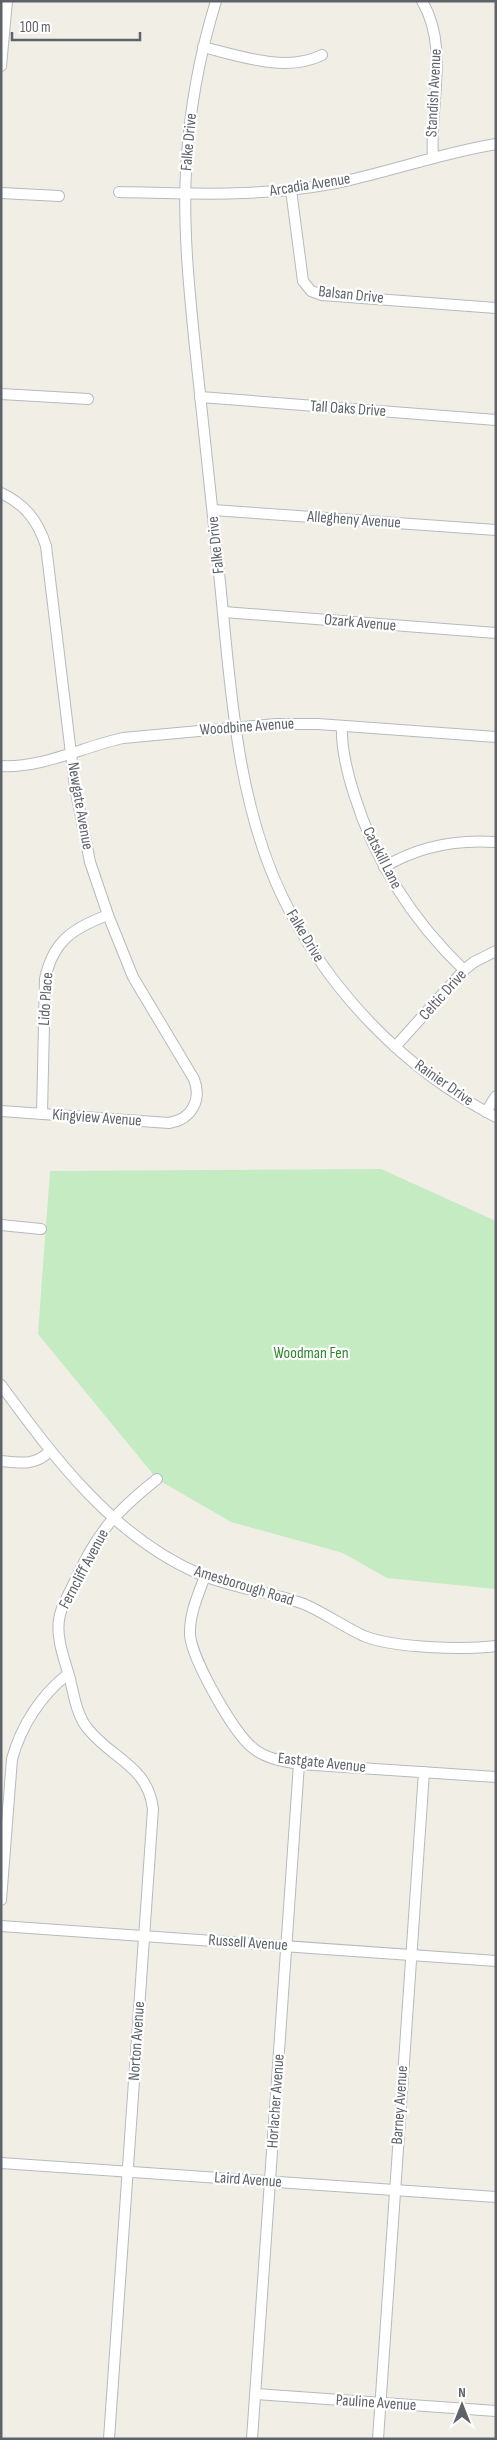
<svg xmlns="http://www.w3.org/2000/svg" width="497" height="2440" font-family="'Sofia Sans Condensed',sans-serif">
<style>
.green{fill:#c4ebc1}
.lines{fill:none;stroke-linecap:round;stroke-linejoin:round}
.minor-casing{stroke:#b6babe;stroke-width:12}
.minor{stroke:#fff;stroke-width:10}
.labels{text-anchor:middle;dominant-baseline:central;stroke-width:4.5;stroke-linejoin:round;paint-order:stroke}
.street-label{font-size:16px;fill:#5d6368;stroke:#fff}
.park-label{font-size:16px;fill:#30872d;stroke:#fff}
</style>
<rect width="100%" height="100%" fill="#f1eee6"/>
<path class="green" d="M381,1169L496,1221V1589L387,1578L343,1553L231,1522L157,1479L38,1334L50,1171Z"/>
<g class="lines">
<g class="minor-casing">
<g id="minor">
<path d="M216,1C199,56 189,112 186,170C183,229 189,288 195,347C202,416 210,485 217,554C230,668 232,791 282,896C327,989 403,1069 496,1117"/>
<path d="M422,1C450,48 429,106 433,157"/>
<path d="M203,47C240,56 286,73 322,55"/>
<path d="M1,66L7,1"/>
<path d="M291,190L303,281L311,291L322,295L496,308"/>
<path d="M119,192C192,194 264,197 336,183C390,172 441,153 496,144"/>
<path d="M1,193L59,196"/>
<path d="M1,394L88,399"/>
<path d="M200,397L496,420"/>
<path d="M1,493C25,504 38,521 46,546L75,787L90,862L108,915L133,977L194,1079C202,1100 192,1119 169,1123L1,1111"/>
<path d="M213,510L496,530"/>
<path d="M224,612L496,633"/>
<path d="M342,726C341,749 347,772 354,794C375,862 412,920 464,970"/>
<path d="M1,766C43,768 82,747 123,738L276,724H318L496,737"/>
<path d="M384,867C419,846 455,839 496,842"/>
<path d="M395,1047L464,970L474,962L496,951"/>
<path d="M486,1112L496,1096"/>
<path d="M42,1114L45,979C53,941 73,928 108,915"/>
<path d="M1,1225L41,1229"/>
<path d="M1,1385C55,1459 115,1539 202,1575C235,1589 271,1592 304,1604C325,1613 344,1627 364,1636C394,1648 463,1650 496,1646"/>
<path d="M1,1461C21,1463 35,1466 50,1451"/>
<path d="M205,1576C198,1595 189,1615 190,1635C192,1659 234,1734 253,1748C266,1759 283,1761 299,1764L496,1777"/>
<path d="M1,1900L12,1759C21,1726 41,1695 68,1674"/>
<path d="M1,1926L496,1961"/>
<path d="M1,2163L496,2197"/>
<path d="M256,2394L496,2411"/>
<path d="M109,2439L153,1809C148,1766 112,1759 88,1729C77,1716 74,1696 70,1679C65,1661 56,1639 59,1620C60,1608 68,1596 73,1585C96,1534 113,1514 157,1479"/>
<path d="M252,2439L299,1764"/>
<path d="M378,2439L424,1772"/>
</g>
</g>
<use href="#minor" class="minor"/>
</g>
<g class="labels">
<g class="street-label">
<text transform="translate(434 93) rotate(-87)">Standish Avenue</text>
<text transform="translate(189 142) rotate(-85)">Falke Drive</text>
<text transform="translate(310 185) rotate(-9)">Arcadia Avenue</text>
<text transform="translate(351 295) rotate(6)">Balsan Drive</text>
<text transform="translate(348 409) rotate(4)">Tall Oaks Drive</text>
<text transform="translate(354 520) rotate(4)">Allegheny Avenue</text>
<text transform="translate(216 545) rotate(-96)">Falke Drive</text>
<text transform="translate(360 623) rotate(5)">Ozark Avenue</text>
<text transform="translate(247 727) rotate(-4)">Woodbine Avenue</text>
<text transform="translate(80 806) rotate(80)">Newgate Avenue</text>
<text transform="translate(382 858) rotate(63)">Catskill Lane</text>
<text transform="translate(305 936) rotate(59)">Falke Drive</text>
<text transform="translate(443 995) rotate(-48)">Celtic Drive</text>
<text transform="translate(46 999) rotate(-86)">Lido Place</text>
<text transform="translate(444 1083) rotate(35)">Rainier Drive</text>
<text transform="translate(97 1118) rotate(4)">Kingview Avenue</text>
<text transform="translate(84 1569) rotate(-62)">Ferncliff Avenue</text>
<text transform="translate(244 1586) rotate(17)">Amesborough Road</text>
<text transform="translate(322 1763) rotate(6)">Eastgate Avenue</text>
<text transform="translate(248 1943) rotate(4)">Russell Avenue</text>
<text transform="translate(137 2041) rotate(-86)">Norton Avenue</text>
<text transform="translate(276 2101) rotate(-86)">Horlacher Avenue</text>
<text transform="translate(400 2105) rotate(-86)">Barney Avenue</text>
<text transform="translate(248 2180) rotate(4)">Laird Avenue</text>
<text transform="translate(376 2403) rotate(4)">Pauline Avenue</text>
</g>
<g class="park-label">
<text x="311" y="1353">Woodman Fen</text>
</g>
</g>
<rect width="497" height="2440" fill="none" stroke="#5d6368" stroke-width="5"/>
<g transform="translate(462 2405)" stroke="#ffffff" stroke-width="4" paint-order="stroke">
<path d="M0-4L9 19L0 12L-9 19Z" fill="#5d6368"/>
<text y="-8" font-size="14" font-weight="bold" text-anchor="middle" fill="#5d6368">N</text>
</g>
<path d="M12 32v8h128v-8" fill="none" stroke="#5d6368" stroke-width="2.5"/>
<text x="20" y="32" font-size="15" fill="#5d6368" stroke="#ffffff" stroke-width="4" paint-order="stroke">100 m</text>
</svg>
